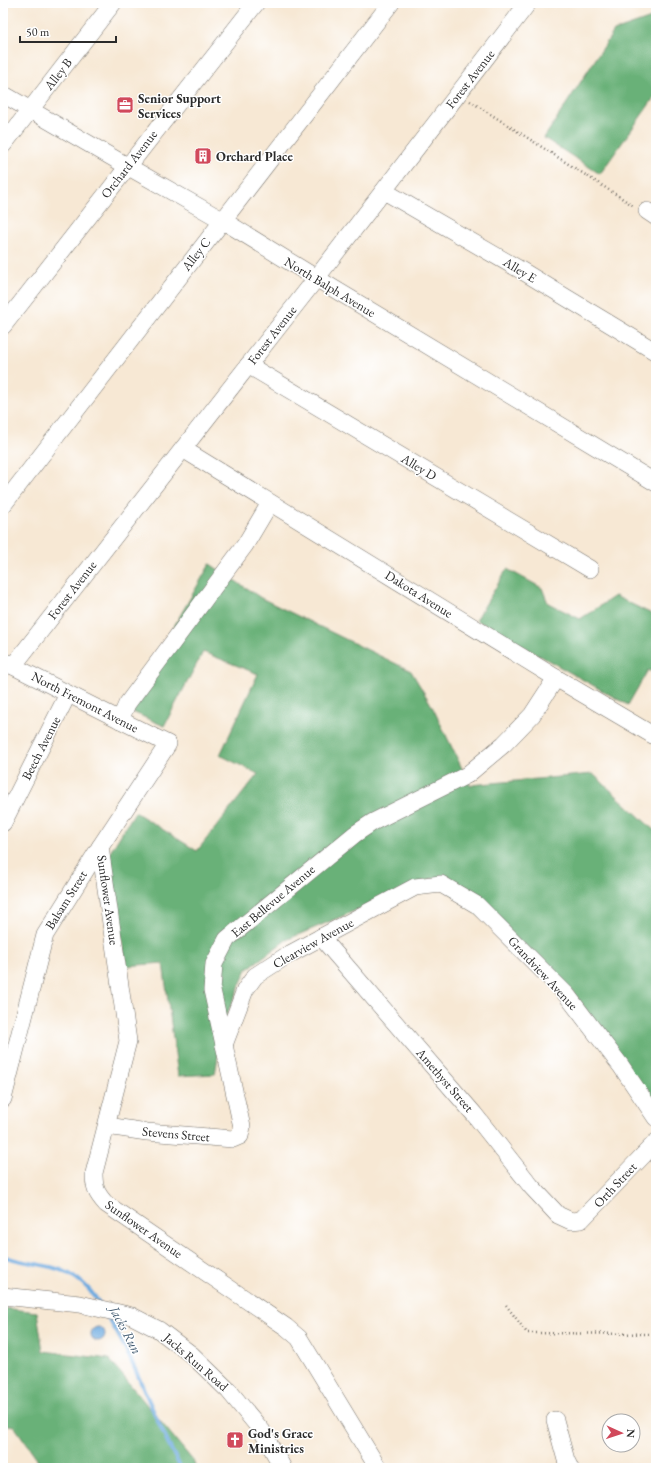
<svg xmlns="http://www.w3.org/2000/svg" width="659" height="1471" font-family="'EB Garamond',serif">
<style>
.forest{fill:#69b178;stroke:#4a6e52}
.water{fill:#6eabe0;stroke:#4c6b86}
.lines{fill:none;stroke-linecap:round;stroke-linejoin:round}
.stream{stroke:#6eabe0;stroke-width:4}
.minor-casing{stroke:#726d66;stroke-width:18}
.path{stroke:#726d66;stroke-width:2.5;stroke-dasharray:1 3;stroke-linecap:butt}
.minor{stroke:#fff;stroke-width:17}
.labels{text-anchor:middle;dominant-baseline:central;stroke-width:3;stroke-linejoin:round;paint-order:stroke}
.street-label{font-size:13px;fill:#2b2b2b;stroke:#fff}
.poi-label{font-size:13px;font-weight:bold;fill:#2b2b2b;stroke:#fff;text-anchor:start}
.water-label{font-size:14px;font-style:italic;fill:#465e73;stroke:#fff}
</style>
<rect width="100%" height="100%" fill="#fff"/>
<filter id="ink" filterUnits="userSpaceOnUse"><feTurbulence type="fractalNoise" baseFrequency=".025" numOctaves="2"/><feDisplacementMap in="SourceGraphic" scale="8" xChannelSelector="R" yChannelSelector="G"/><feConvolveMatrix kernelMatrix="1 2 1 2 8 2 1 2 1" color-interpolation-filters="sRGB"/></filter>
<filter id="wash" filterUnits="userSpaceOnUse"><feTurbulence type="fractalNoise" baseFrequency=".012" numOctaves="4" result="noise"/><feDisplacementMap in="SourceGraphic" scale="16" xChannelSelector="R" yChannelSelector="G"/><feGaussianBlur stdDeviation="0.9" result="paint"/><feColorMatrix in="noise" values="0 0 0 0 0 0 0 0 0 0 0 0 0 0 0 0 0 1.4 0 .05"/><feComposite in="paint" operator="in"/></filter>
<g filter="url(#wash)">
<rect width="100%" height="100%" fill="#f7e8d4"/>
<g class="forest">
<path d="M654,17L656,18V95L600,174L544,138L614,31Z"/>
<path d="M210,564L261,598L411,671L432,706L470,785L593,774L656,832V1106L572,991L433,878L286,940L247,969L224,1021L215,1074L178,1076L163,963L126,966L109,854L135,812L197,851L258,774L220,755L258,674L203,652L164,726L126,709Z"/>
<path d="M507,569L542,588L548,603L580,619L615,596L656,616V674L648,670L628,705L476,620Z"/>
<path d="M3,1308L37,1312L43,1351L109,1359L194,1462L196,1468H40L36,1457L14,1426L3,1424Z"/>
</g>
<circle class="water" cx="98" cy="1334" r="7"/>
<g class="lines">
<g class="stream">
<path d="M3,1256C19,1262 35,1263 51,1267C72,1272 88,1285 99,1303"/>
<path d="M107,1316C137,1363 153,1419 181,1468"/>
</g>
</g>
</g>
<g filter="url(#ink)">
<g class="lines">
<g class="minor-casing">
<g id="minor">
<path d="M3,94L127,166L222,220L316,278L656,483"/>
<path d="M3,145L113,3"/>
<path d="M384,191L524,272L656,352"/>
<path d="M647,211L656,217"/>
<path d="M3,326L256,3"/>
<path d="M248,365L590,569"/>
<path d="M183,449L556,678L656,737"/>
<path d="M3,505L391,3"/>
<path d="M13,666L308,289L528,3"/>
<path d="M120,720L127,704L245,545L270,503"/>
<path d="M3,823L68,694"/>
<path d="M100,847L128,1041L94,1173C94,1188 96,1193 106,1204L286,1327L299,1338L378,1468"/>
<path d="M321,937L474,1114L531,1186L558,1215L571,1221L581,1220L656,1142"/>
<path d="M224,1045L245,990L255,976L286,956L415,887L441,884L477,905L566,994L621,1066L656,1118"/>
<path d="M3,1099L45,935L100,847L168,744L3,661"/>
<path d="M107,1126L147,1132L233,1139L240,1136L242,1127L212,990L214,964L227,939L355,834L373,822L467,775L504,744L532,715L556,678"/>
<path d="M3,1296L80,1304L132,1316L159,1330L192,1355L229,1391L262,1431L283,1468"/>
<path d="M555,1420L566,1460L570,1468"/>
</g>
</g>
<g class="path">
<path d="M470,101L634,206"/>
<path d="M506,1305L527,1333L656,1334"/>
</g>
<use href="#minor" class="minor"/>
</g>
</g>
<defs>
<g id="office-square" transform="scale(0.9)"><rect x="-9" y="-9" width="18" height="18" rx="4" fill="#d1495b" stroke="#fff"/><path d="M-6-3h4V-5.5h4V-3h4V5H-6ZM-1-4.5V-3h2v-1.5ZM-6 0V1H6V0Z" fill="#fff"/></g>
<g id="building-square" transform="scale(0.9)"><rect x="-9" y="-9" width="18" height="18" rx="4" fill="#d1495b" stroke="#fff"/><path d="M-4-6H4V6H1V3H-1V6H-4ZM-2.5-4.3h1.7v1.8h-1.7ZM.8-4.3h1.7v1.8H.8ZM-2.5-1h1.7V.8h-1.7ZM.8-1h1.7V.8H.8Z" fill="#fff"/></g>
<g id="church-square" transform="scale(0.9)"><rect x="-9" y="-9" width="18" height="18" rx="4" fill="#d1495b" stroke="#fff"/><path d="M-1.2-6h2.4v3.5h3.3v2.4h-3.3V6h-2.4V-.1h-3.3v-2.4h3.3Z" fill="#fff"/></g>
</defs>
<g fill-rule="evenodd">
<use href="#office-square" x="125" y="105"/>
<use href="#building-square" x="203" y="156"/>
<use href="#church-square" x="235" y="1440"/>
</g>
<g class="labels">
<g class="street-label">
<text transform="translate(58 74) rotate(-52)">Alley B</text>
<text transform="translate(470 79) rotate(-52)">Forest Avenue</text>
<text transform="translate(129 164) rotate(-52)">Orchard Avenue</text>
<text transform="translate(196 254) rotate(-52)">Alley C</text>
<text transform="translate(520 270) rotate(31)">Alley E</text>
<text transform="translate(330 287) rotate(31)">North Balph Avenue</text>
<text transform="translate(272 335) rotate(-52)">Forest Avenue</text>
<text transform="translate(419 467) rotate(31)">Alley D</text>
<text transform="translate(72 590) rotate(-52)">Forest Avenue</text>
<text transform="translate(419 594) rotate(32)">Dakota Avenue</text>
<text transform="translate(85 702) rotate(27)">North Fremont Avenue</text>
<text transform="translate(41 748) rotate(-63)">Beech Avenue</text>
<text transform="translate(66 900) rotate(-58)">Balsam Street</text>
<text transform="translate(108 900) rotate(82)">Sunflower Avenue</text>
<text transform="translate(273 901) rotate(-40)">East Bellevue Avenue</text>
<text transform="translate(313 943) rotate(-29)">Clearview Avenue</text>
<text transform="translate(543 973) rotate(47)">Grandview Avenue</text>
<text transform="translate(445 1080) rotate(49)">Amethyst Street</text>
<text transform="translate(176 1134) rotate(5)">Stevens Street</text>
<text transform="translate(615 1185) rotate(-47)">Orth Street</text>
<text transform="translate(144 1229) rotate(35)">Sunflower Avenue</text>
<text transform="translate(196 1362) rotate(41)">Jacks Run Road</text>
</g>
<g class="poi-label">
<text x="138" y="98">Senior Support<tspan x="138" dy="15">Services</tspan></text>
<text x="216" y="156">Orchard Place</text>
<text x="248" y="1433">God's Grace<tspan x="248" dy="15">Ministries</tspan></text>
</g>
<g class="water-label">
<text transform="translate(126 1330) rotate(62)">Jacks Run</text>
</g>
</g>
<rect width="659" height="1471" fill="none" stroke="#fff" stroke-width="16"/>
<g transform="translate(621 1433) rotate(93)"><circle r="19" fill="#ffffff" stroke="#aaaaaa"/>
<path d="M0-3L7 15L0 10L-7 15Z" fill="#d1495b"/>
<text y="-6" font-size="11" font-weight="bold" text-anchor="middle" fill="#2b2b2b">N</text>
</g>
<path d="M20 36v6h96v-6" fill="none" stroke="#2b2b2b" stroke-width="2"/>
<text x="26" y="36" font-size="12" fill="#2b2b2b" stroke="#ffffff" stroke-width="3" paint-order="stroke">50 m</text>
</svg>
